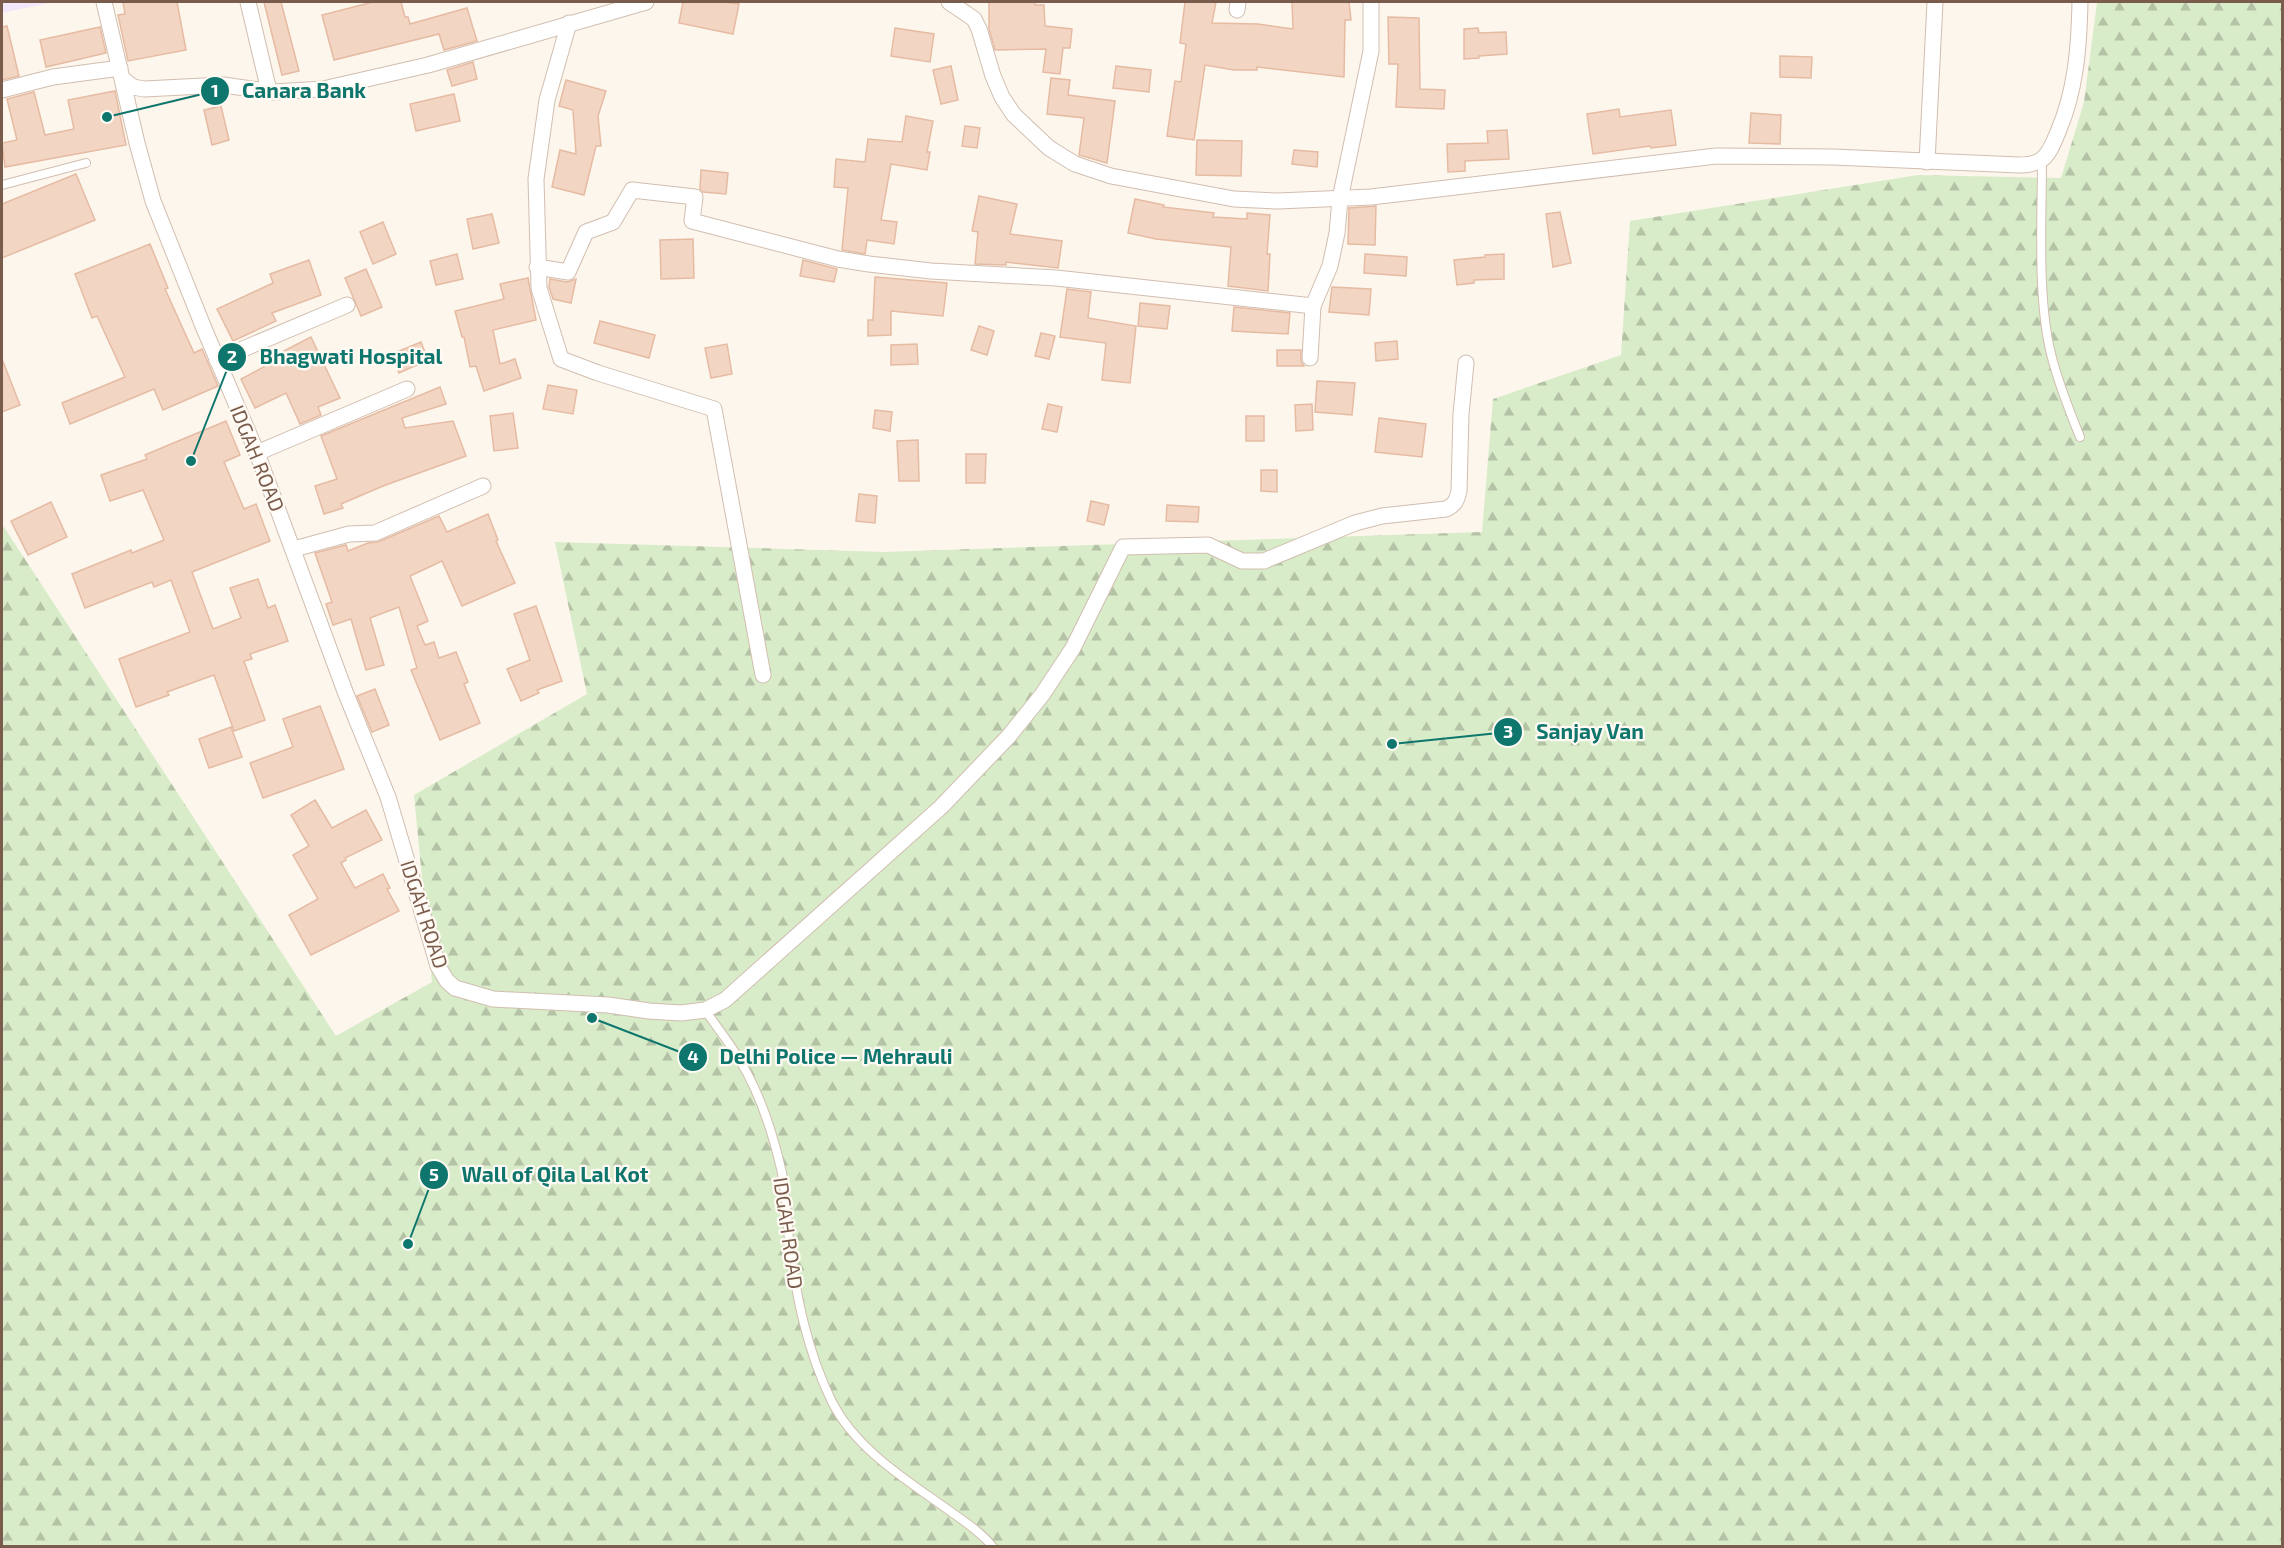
<svg xmlns="http://www.w3.org/2000/svg" width="2284" height="1548" font-family="'Exo 2',sans-serif">
<style>
.education{fill:#f3e8fa}
.forest{fill:url(#forest-firs)}
.building{fill:#f3d5c3;stroke:#e6bba3;stroke-width:1.5}
.lines{fill:none;stroke-linecap:round;stroke-linejoin:round}
.lane-casing{stroke:#d1beb0;stroke-width:10}
.street-casing{stroke:#d1beb0;stroke-width:17}
.lane{stroke:#fff;stroke-width:8}
.street{stroke:#fff;stroke-width:15}
.labels{text-anchor:middle;dominant-baseline:central;stroke-width:4.5;stroke-linejoin:round;paint-order:stroke}
.street-label{font-size:20px;fill:#7a5c4d;stroke:#fffaf3}
.leader{fill:none;stroke:#0f766e;stroke-width:2}
.callout-dot{fill:#0f766e;stroke:#fffaf3;stroke-width:2}
.mark-label{font-size:18px;text-anchor:middle;font-weight:bold;fill:#fff}
.callout-label{font-size:21px;text-anchor:middle;font-weight:bold;fill:#0f766e;stroke:#fffaf3;stroke-width:4.5;stroke-linejoin:round;paint-order:stroke}
</style>
<defs>
<pattern id="forest-firs" width="22" height="20" patternUnits="userSpaceOnUse" patternTransform="scale(1.5)"><rect width="22" height="20" fill="#d8ecc9"/><path d="M5 1l3.5 6h-7zM16 11l3.5 6h-7z" fill="#b4c2a5"/></pattern>
</defs>
<rect width="100%" height="100%" fill="#fdf6ec"/>
<path class="education" d="M2,2H54L2,13Z"/>
<path class="forest" d="M2097,2H2282V1546H2V524L336,1036L432,982L414,795L587,694L555,542L884,552L1482,532L1493,399L1621,355L1630,221L1918,175L2061,178L2084,102Z"/>
<g class="building">
<path d="M123,2H177L186,50L128,61L118,15L125,14Z"/>
<path d="M264,2H281L299,71L282,75Z"/>
<path d="M373,2H401L405,17H408L410,24L467,8L477,41L444,50L439,34L334,60L322,15Z"/>
<path d="M683,2H724L739,4L733,34L679,23Z"/>
<path d="M989,2H1035V5H1044L1045,26L1072,29L1070,48H1063L1060,74L1043,72L1046,49L995,50L989,29Z"/>
<path d="M1185,2H1216L1212,23L1258,24L1293,29L1292,2H1349L1351,20H1345L1344,77L1257,67V70H1234L1205,65L1194,140L1167,136L1175,81L1181,82L1186,44L1180,43Z"/>
<path d="M1388,17L1419,18L1420,89L1445,90L1444,109L1396,107L1398,64H1389Z"/>
<path d="M7,26L19,76L2,80V27Z"/>
<path d="M100,27L106,53L46,67L40,40Z"/>
<path d="M895,28L934,34L930,62L891,56Z"/>
<path d="M1478,28L1479,33L1506,32L1507,54L1479,56V58L1464,59V29Z"/>
<path d="M1780,56L1812,57L1811,78L1780,77Z"/>
<path d="M473,62L477,79L452,86L447,70Z"/>
<path d="M951,66L958,100L941,104L933,70Z"/>
<path d="M1116,66L1151,70L1149,92L1113,88Z"/>
<path d="M1051,78L1070,80L1068,95L1115,101L1107,163L1079,155L1084,118L1047,114Z"/>
<path d="M566,80L606,91L598,116L601,146H596L584,195L552,187L560,150L576,154L573,110L559,106Z"/>
<path d="M115,91L126,145L5,167L2,143L17,140L7,99L34,92L45,135L74,129L68,100Z"/>
<path d="M454,94L460,121L416,131L410,104Z"/>
<path d="M221,106L229,140L212,145L204,110Z"/>
<path d="M1619,109L1620,117L1671,110L1676,145L1651,148L1650,146L1593,154L1587,114Z"/>
<path d="M1751,113L1781,115L1780,144L1749,143Z"/>
<path d="M906,116L933,121L927,152H930L927,170L891,164L881,220L897,222L894,244L867,240L865,254L842,250L848,188L834,187L836,159L865,162L868,139L902,142Z"/>
<path d="M965,126L980,128L977,148L962,146Z"/>
<path d="M1507,130L1509,159L1465,161V171L1448,172L1447,144L1488,143L1487,131Z"/>
<path d="M1197,140L1242,141L1241,176L1196,175Z"/>
<path d="M1294,150L1318,152L1317,167L1292,164Z"/>
<path d="M701,170L728,173L726,194L703,192L700,189Z"/>
<path d="M76,174L95,220L2,258V204Z"/>
<path d="M979,196L1017,204L1010,234L1062,241L1058,268L1006,262V265L975,264L978,232L972,231Z"/>
<path d="M1135,199L1164,205L1163,207L1214,213L1213,217L1247,219V213L1270,215L1267,254H1270L1268,291L1228,286L1231,247L1156,239L1128,233Z"/>
<path d="M1376,206L1375,245L1348,244L1349,208Z"/>
<path d="M1560,212L1571,263L1553,267L1546,214Z"/>
<path d="M492,214L499,243L473,249L467,219Z"/>
<path d="M383,222L396,254L373,264L360,232Z"/>
<path d="M693,239L694,278L661,279L660,240Z"/>
<path d="M150,244L168,288L165,289L194,353L202,349L218,386L163,410L154,389L70,424L62,403L125,377L97,316L92,318L75,274Z"/>
<path d="M457,254L463,279L436,285L430,261Z"/>
<path d="M1365,254L1407,257L1406,276L1364,273Z"/>
<path d="M1504,254V279L1474,280V283L1457,285L1454,260L1485,257V255Z"/>
<path d="M309,260L321,295L272,313L276,321L233,341L217,309L273,283L270,274Z"/>
<path d="M803,260L837,269L834,282L800,276Z"/>
<path d="M366,269L382,307L361,316L345,278Z"/>
<path d="M875,277L947,283L943,316L891,311V335L868,336V320H873Z"/>
<path d="M528,278L536,320L493,330L500,364L515,359L521,378L484,391L476,366L470,367L464,337H462L455,311L504,299L500,284Z"/>
<path d="M550,279L567,282L576,279L571,303L553,299L549,287Z"/>
<path d="M1332,287L1371,289L1369,315L1329,312Z"/>
<path d="M1067,289L1091,292L1088,318L1136,326L1130,383L1102,380L1106,343L1060,337Z"/>
<path d="M1140,303L1170,306L1167,329L1138,326Z"/>
<path d="M1234,307L1290,313L1288,334L1232,331Z"/>
<path d="M600,321L655,335L649,358L594,343Z"/>
<path d="M979,326L994,331L987,355L971,350Z"/>
<path d="M1041,333L1055,336L1049,359L1035,356Z"/>
<path d="M311,337L340,398L318,407L321,415L300,424L286,393L255,408L241,379L264,367L262,362Z"/>
<path d="M1397,341L1398,359L1376,361L1375,343Z"/>
<path d="M421,342L428,360L399,373L392,354Z"/>
<path d="M727,344L732,374L711,378L705,348Z"/>
<path d="M917,344L918,364L891,365V345Z"/>
<path d="M1277,350H1301V362L1304,366H1277Z"/>
<path d="M2,359L20,405L2,412Z"/>
<path d="M1317,381L1355,383L1352,415L1315,412Z"/>
<path d="M548,385L577,390L573,414L543,409Z"/>
<path d="M440,387L446,404L402,418L405,428L453,421L466,456L383,486L341,504L343,508L324,514L315,486L337,479L321,436Z"/>
<path d="M1048,404L1062,407L1057,432L1042,429Z"/>
<path d="M1312,404L1313,430L1296,431L1295,405Z"/>
<path d="M875,410L892,412L890,431L873,428Z"/>
<path d="M513,413L518,448L494,451L490,416Z"/>
<rect x="1246" y="416" width="18" height="25"/>
<path d="M1379,418L1426,424L1422,457L1375,452Z"/>
<path d="M226,421L240,455L224,462L244,509L256,504L270,541L192,572L213,629L241,618L230,588L258,579L268,608L275,605L288,641L250,654L252,659L244,661L265,720L234,731L214,675L167,692L169,695L136,707L119,659L190,632L171,580L154,587L152,582L85,608L72,574L131,550L132,553L164,540L143,490L110,501L101,475L147,459L145,455Z"/>
<path d="M918,440L919,481H899L897,441Z"/>
<path d="M966,454H986L985,483H966Z"/>
<path d="M1261,470H1277V492L1261,491Z"/>
<path d="M859,494L877,496L875,523L856,521Z"/>
<path d="M1091,501L1109,505L1104,525L1087,521Z"/>
<path d="M51,502L67,537L28,555L11,521Z"/>
<path d="M1167,505L1199,507L1198,522L1166,521Z"/>
<path d="M488,514L498,540L496,541L515,583L462,606L442,561L410,576L428,621L417,626L425,645L434,642L439,658L456,652L468,682L464,684L480,723L440,740L411,670L417,668L399,607L370,618L384,665L366,670L351,619L333,625L326,604L332,602L315,553L346,545L348,551L368,543L378,542L439,516L447,532Z"/>
<path d="M536,606L562,681L537,690L539,693L521,701L507,669L530,660L514,614Z"/>
<path d="M375,689L389,725L372,732L357,696Z"/>
<path d="M320,706L344,769L263,798L250,763L293,747L283,719Z"/>
<path d="M231,727L242,757L209,768L199,739Z"/>
<path d="M315,800L332,828L366,810L382,840L345,858L346,860L341,863L355,888L383,874L390,888L387,889L399,911L311,955L289,915L318,899L293,855L309,846L291,815Z"/>
</g>
<g class="lines">
<g class="lane-casing">
<g id="lane">
<path d="M2042,159C2042,219 2037,297 2051,354C2058,382 2069,410 2080,437"/>
<path d="M2,185L86,163"/>
<path d="M705,1010C716,1026 729,1042 739,1059C760,1093 773,1133 782,1173C786,1195 787,1218 789,1240C796,1296 807,1351 832,1402C856,1449 905,1479 947,1509C962,1520 980,1531 992,1546"/>
</g>
</g>
<g class="street-casing">
<g id="street">
<path d="M104,2L137,143L153,201L203,326L257,453L346,694L388,797L438,966L447,981L455,988L493,999L608,1005L649,1011L681,1013L705,1010L725,1000L941,807L1009,736L1042,695L1073,648L1123,547L1208,545L1242,561H1264L1355,523L1382,516L1446,509C1455,505 1457,500 1459,491L1461,414L1466,363"/>
<path d="M248,2L269,91"/>
<path d="M949,2L974,19L979,29L993,76L1002,97L1014,115L1049,148L1075,164L1111,176L1234,199L1278,201L1371,197L1716,156L1833,157L2019,165C2027,165 2035,164 2041,160C2050,154 2054,141 2058,132C2076,90 2079,47 2080,2"/>
<path d="M1237,10L1238,2"/>
<path d="M569,23L547,100L536,179L539,288L561,359L598,373L714,409L763,675"/>
<path d="M124,80L133,87L144,89L223,85L274,92L323,89L428,65L646,2"/>
<path d="M2,90L53,77L120,68"/>
<path d="M1927,162L1935,2"/>
<path d="M537,267L568,272L586,232L613,222L632,190L695,197L692,221L838,259L869,264L931,271L1056,278L1313,306L1310,358"/>
<path d="M1313,306L1330,266L1337,233L1340,199L1371,51V2"/>
<path d="M217,360L347,305"/>
<path d="M257,453L407,389"/>
<path d="M294,549L349,534L375,533L483,486"/>
</g>
</g>
<use href="#lane" class="lane"/>
<use href="#street" class="street"/>
</g>
<g class="labels">
<g class="street-label">
<text transform="translate(258 458) rotate(68)">IDGAH ROAD</text>
<text transform="translate(425 914) rotate(72)">IDGAH ROAD</text>
<text transform="translate(789 1233) rotate(82)">IDGAH ROAD</text>
</g>
</g>
<path class="leader" d="M107 117L215 91M191 461L232 357M1392 744L1508 732M592 1018L693 1057M408 1244L434 1175"/>
<g class="callout-dot">
<circle cx="107" cy="117" r="6"/>
<circle cx="191" cy="461" r="6"/>
<circle cx="1392" cy="744" r="6"/>
<circle cx="592" cy="1018" r="6"/>
<circle cx="408" cy="1244" r="6"/>
<circle cx="215" cy="91" r="15"/>
<circle cx="232" cy="357" r="15"/>
<circle cx="1508" cy="732" r="15"/>
<circle cx="693" cy="1057" r="15"/>
<circle cx="434" cy="1175" r="15"/>
</g>
<g class="mark-label">
<text x="215" y="97">1</text>
<text x="232" y="363">2</text>
<text x="1508" y="738">3</text>
<text x="693" y="1063">4</text>
<text x="434" y="1181">5</text>
</g>
<g class="callout-label">
<text x="304" y="98">Canara Bank</text>
<text x="351" y="364">Bhagwati Hospital</text>
<text x="1590" y="739">Sanjay Van</text>
<text x="836" y="1064">Delhi Police — Mehrauli</text>
<text x="555" y="1182">Wall of Qila Lal Kot</text>
</g>
<rect width="2284" height="1548" fill="none" stroke="#7a5c4d" stroke-width="6"/>
</svg>
